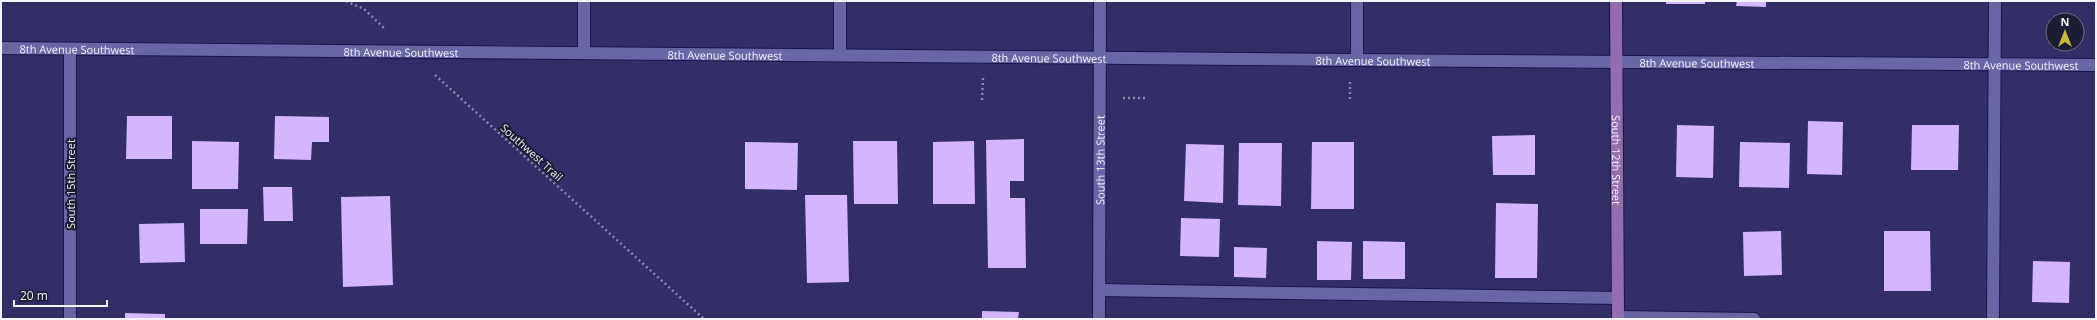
<svg xmlns="http://www.w3.org/2000/svg" width="2097" height="320" font-family="'Open Sans',sans-serif">
<style>
.building{fill:#d3b6fb}
.lines{fill:none;stroke-linecap:round;stroke-linejoin:round}
.lane-casing{stroke:#1c1449;stroke-width:14}
.street-casing{stroke:#1c1449;stroke-width:14}
.secondary-casing{stroke:#1c1449;stroke-width:14}
.path{stroke:#8e8bac;stroke-width:2.5;stroke-dasharray:2 3;stroke-linecap:butt}
.lane{stroke:#6867a4;stroke-width:12}
.street{stroke:#6867a4;stroke-width:12}
.secondary{stroke:#936eaf;stroke-width:12}
.labels{text-anchor:middle;dominant-baseline:central;stroke-width:4;stroke-linejoin:round;paint-order:stroke}
.street-label{font-size:11px;fill:#f4f4fb;stroke:#1c1c35}
</style>
<rect width="100%" height="100%" fill="#332f66"/>
<g class="building">
<rect x="1666" y="1" width="39" height="3"/>
<path d="M1737,1H1766V7L1736,6Z"/>
<path d="M127,116H172V159H126Z"/>
<path d="M275,116L329,117V142H312L311,160L274,159Z"/>
<path d="M1808,121L1843,122L1842,175L1807,174Z"/>
<path d="M1677,125L1714,126L1713,178L1676,177Z"/>
<path d="M1912,125H1959L1958,170H1911Z"/>
<path d="M1535,135V175H1493L1492,136Z"/>
<path d="M1024,139V181H1010V198H1025L1026,268H988L986,140Z"/>
<path d="M192,141L239,142L238,189H192Z"/>
<path d="M853,141H897L898,204H854Z"/>
<path d="M974,141L975,204H933V142Z"/>
<path d="M745,142L798,143L797,190L745,189Z"/>
<path d="M1312,142H1354V209H1311Z"/>
<path d="M1740,142L1790,143L1789,188L1739,187Z"/>
<path d="M1239,143H1282L1281,206L1238,205Z"/>
<path d="M1186,144L1224,145L1223,203L1184,201Z"/>
<path d="M263,187H292L293,221H264Z"/>
<path d="M805,195H847L849,282L807,283Z"/>
<path d="M390,196L393,285L343,287L341,197Z"/>
<path d="M1496,203L1538,204L1537,278H1495Z"/>
<path d="M200,209H248L247,244H200Z"/>
<path d="M1181,218L1220,219L1219,257L1180,256Z"/>
<path d="M184,223L185,262L140,263L139,224Z"/>
<path d="M1781,231L1782,275L1744,276L1743,232Z"/>
<path d="M1884,231H1930L1931,291H1884Z"/>
<path d="M1317,241L1352,242L1351,280H1317Z"/>
<path d="M1363,241L1405,242V279H1363Z"/>
<path d="M1234,247L1267,248L1266,278L1234,277Z"/>
<path d="M2033,261L2070,262L2069,303L2032,302Z"/>
<path d="M982,311L1019,312L1018,319H982Z"/>
<path d="M125,313L165,314V319H125Z"/>
</g>
<g class="lines">
<g class="lane-casing">
<g id="lane">
<path d="M840,1V55"/>
<path d="M1357,60V1"/>
<path d="M1099,290L1618,298"/>
<path d="M1618,317L1754,319"/>
<path d="M1993,319L1995,1"/>
</g>
</g>
<g class="street-casing">
<g id="street">
<path d="M584,1V53"/>
<path id="s1" d="M1,48L1350,60L2096,65"/>
<path d="M70,49V319"/>
<path id="s2" d="M1099,319L1100,1"/>
</g>
</g>
<g class="secondary-casing">
<g id="secondary">
<path id="s3" d="M1616,1L1618,319"/>
</g>
</g>
<g class="path">
<path d="M346,1L364,9L384,28"/>
<path d="M435,75L704,319"/>
<path d="M1350,82V99"/>
<path d="M1123,98H1146"/>
<path d="M982,100L983,78"/>
</g>
<use href="#lane" class="lane"/>
<use href="#street" class="street"/>
<use href="#secondary" class="secondary"/>
</g>
<g class="labels">
<g class="street-label">
<text stroke="none"><textPath href="#s1" startOffset="76">8th Avenue Southwest</textPath></text>
<text stroke="none"><textPath href="#s1" startOffset="400">8th Avenue Southwest</textPath></text>
<text stroke="none"><textPath href="#s1" startOffset="724">8th Avenue Southwest</textPath></text>
<text stroke="none"><textPath href="#s1" startOffset="1048">8th Avenue Southwest</textPath></text>
<text stroke="none"><textPath href="#s1" startOffset="1372">8th Avenue Southwest</textPath></text>
<text stroke="none"><textPath href="#s1" startOffset="1696">8th Avenue Southwest</textPath></text>
<text stroke="none"><textPath href="#s1" startOffset="2020">8th Avenue Southwest</textPath></text>
<text transform="translate(532 152) rotate(42)">Southwest Trail</text>
<text stroke="none"><textPath href="#s2" startOffset="159">South 13th Street</textPath></text>
<text stroke="none"><textPath href="#s3" startOffset="159">South 12th Street</textPath></text>
<text transform="translate(70 184) rotate(-90)">South 15th Street</text>
</g>
</g>
<rect width="2097" height="320" fill="none" stroke="#f4f4fb" stroke-width="4"/>
<g transform="translate(2065 32)"><circle r="19" fill="#1c1c35" stroke="#727284"/>
<path d="M0-3L7 15L0 10L-7 15Z" fill="#c8bb3b"/>
<text y="-6" font-size="11" font-weight="bold" text-anchor="middle" fill="#f4f4fb">N</text>
</g>
<path d="M14 300v6h93v-6" fill="none" stroke="#f4f4fb" stroke-width="2"/>
<text x="20" y="300" font-size="12" fill="#f4f4fb" stroke="#1c1c35" stroke-width="3" paint-order="stroke">20 m</text>
</svg>
